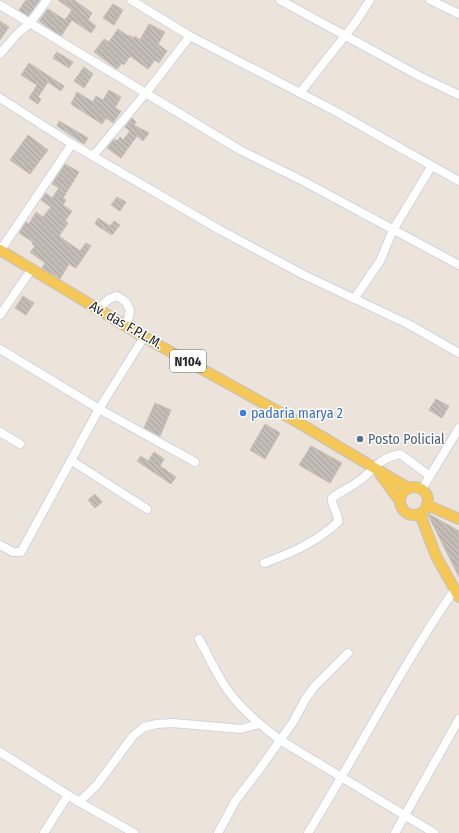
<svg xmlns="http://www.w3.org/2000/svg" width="459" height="833" font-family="'Fira Sans Condensed',sans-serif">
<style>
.building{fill:url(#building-back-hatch);stroke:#c7bfb4}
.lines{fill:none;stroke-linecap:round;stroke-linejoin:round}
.minor-casing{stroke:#cfd4e3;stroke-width:10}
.major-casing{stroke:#c3c3c3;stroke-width:12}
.minor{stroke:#fff;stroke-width:8}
.major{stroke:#f5c756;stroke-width:10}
.shop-dot{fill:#3f7fe0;stroke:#fff;stroke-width:1.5}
.service-dot{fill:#5c6f8a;stroke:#fff;stroke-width:1.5}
.labels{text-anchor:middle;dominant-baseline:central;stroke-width:3;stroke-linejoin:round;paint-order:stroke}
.shield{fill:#fff;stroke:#696969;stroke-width:1}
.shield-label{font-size:13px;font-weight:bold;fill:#292929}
.street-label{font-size:14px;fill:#292929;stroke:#fff}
.shop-label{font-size:14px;fill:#366cbe;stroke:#fff;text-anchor:start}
.service-label{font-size:14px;fill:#4e5e75;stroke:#fff;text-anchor:start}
</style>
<defs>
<pattern id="building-back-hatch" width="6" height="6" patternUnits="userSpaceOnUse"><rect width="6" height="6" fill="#c4bdb7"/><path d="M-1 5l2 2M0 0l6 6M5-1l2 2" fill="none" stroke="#a8a29d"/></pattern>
</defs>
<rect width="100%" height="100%" fill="#ece3da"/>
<g class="building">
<path d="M26,0H40L28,16L19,10Z"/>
<path d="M58,0H74L92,13L88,20L96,26L91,33L72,20L61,36L39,21L48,9L65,20L72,10Z"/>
<path d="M113,4L123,10L114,25L103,18Z"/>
<path d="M0,21L9,27L0,40Z"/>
<path d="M149,24L165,32L158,44L167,51L159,63L155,60L148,69L130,56L124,65L122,63L117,69L94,52L104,39L109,42L118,29L128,36L129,35L134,38L135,36L140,40Z"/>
<path d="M57,52L73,62L69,68L53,58Z"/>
<path d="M29,63L64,86L61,91L48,82L38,97L41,99L38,104L29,98L37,85L21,75Z"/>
<path d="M84,67L93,74L84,88L74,81Z"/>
<path d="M109,90L121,97L115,108L121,111L113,123L106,118L102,124L71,104L77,92L93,102L96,96L103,100Z"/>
<path d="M132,118L136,122L134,125L149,133L143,141L137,136L121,158L107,148L114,139L117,141L120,137L123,140L130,131L125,127Z"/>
<path d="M59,121L88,138L84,144L57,126Z"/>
<path d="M28,135L48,150L30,174L10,160Z"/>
<path d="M65,164L79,172L63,198L66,200L63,205L72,211L65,221L68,223L59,236L80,251L86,243L91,246L76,268L69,264L60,279L42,268L45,263L30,252L35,246L32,244L33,242L19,233L26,222L29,224L36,212L43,217L51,207L41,200L46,193L52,198L59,188L52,184Z"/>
<path d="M117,197L126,202L120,211L111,205Z"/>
<path d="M98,218L110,226L114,221L120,225L112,235L95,224Z"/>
<path d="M23,296L34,303L26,315L15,308Z"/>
<path d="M436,399L449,406L442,418L429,410Z"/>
<path d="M155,403L171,410L160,436L144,428Z"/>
<path d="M265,424L280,433L265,459L250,450Z"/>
<path d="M311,446L342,463L330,483L299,465Z"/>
<path d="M154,452L164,459L160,466L176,477L171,484L137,461L141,456L148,461Z"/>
<path d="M95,494L102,502L95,508L88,500Z"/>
<path d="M427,513L459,531V577Z"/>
</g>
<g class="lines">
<g class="minor-casing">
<g id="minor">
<path d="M131,0L190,36L333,110L459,181"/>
<path d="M280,0L421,77L459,95"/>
<path d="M430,0L459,14"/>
<path d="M0,5L240,150L303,181L459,265"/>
<path d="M0,54L17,34L30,23L47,0"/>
<path d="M300,93L355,23L370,0"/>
<path d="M0,98L72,144L220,230L304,275L410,325L459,353"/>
<path d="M93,156L146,93L190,36"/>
<path d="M0,251L72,144"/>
<path d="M354,299L380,261L393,230L431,167"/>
<path d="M98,309L109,299L117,296L126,302L130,310L127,327"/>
<path d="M0,315L31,270"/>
<path d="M0,349L99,409L195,462"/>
<path d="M0,432L20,444"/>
<path d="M72,461L147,509"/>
<path d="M422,489L459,428"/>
<path d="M0,545L13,552H21L99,409L144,337"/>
<path d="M264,563C292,553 316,542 338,522C339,512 331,507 332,498C340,492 349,488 356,483C376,470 374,460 400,454L430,476"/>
<path d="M199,639C207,653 214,669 223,683C237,706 258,723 280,740L434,833"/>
<path d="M0,752L79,802L134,833"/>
<path d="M79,802L96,786L133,736L144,727L157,724L173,723L241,729L259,724"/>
<path d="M44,833L68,795"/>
<path d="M218,833L236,800L259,770L293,722L306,698L315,686L348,653"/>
<path d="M308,833C358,752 401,667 455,589"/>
<path d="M395,833L459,719"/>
</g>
</g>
<g class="major-casing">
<g id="major">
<path d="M0,250L144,337L299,423L408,488"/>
<path d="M380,474L399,500"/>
<circle cx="414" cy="501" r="14"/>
<path d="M427,505L459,519"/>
<path d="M420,514L436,556L459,597"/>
</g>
</g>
<use href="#minor" class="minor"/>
<use href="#major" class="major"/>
</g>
<circle class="shop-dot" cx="243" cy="413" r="4"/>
<circle class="service-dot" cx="360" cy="439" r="4"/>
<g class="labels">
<rect class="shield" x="170" y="350" width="36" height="22" rx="3"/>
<g class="shield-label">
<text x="188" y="361">N104</text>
</g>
<g class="street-label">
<text transform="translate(126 325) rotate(30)">Av. das F.P.L.M.</text>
</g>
<g class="shop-label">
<text x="251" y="413">padaria marya 2</text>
</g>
<g class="service-label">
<text x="368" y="439">Posto Policial</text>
</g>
</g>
</svg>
